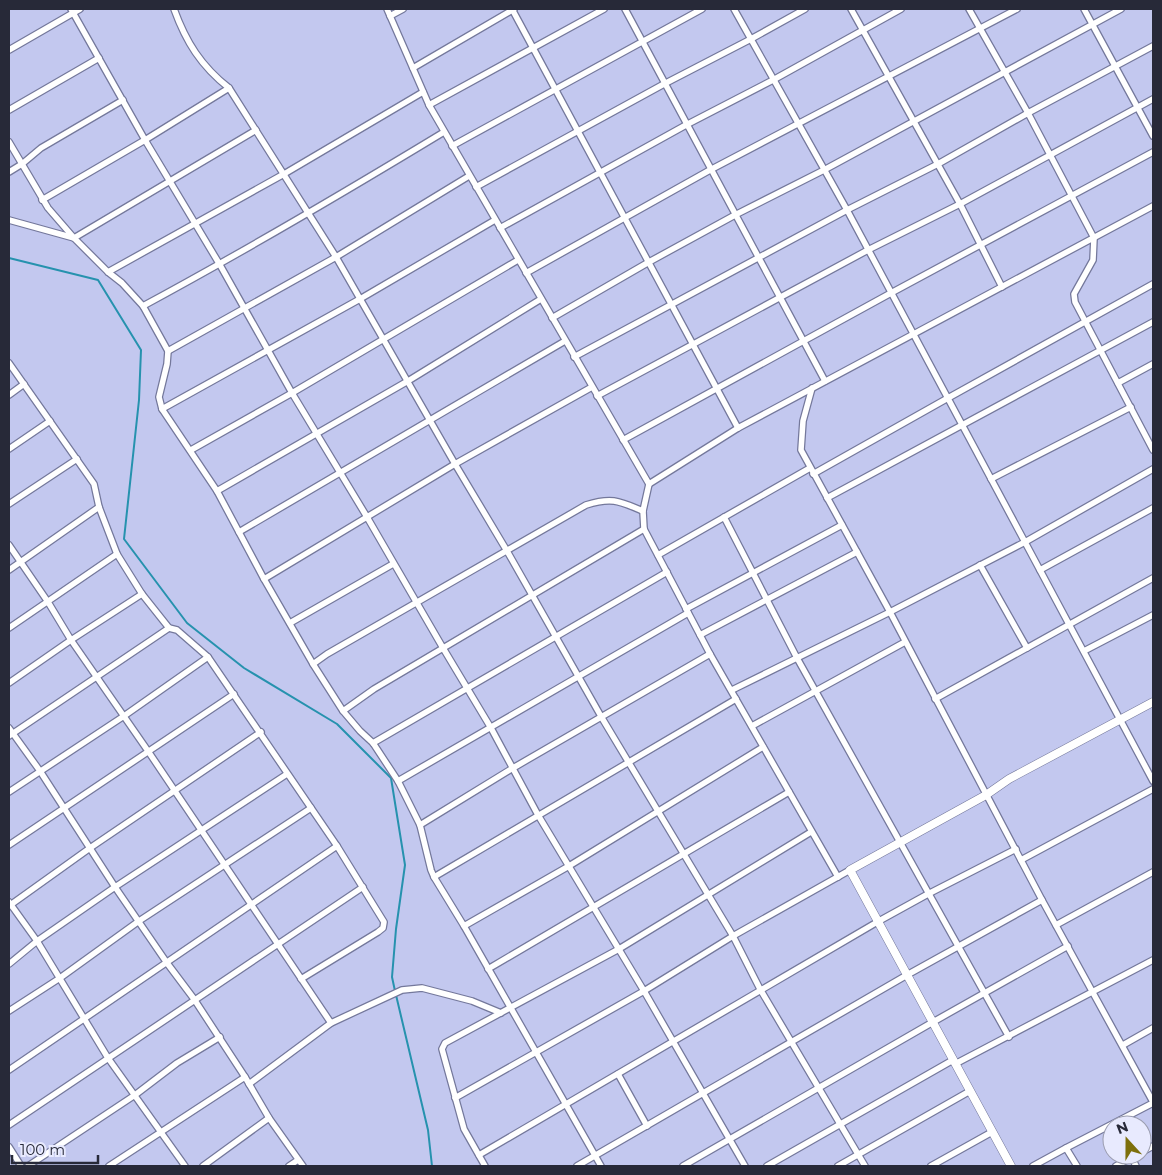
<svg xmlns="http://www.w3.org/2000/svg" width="1162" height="1175" font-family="Montserrat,sans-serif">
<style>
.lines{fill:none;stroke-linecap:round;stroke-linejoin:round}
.stream{stroke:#2692ae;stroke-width:2}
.minor-casing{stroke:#74789b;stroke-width:8}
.tertiary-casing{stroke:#74789b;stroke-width:9}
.minor{stroke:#fff;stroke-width:5.5}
.tertiary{stroke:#fff;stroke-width:8}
</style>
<rect width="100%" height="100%" fill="#c3c8ef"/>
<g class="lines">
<g class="stream">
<path d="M9,258L98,280L141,350L139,400L124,539L187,623L244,668L337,724L391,778L405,865L396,929L392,977L395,991"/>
<path d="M396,995L428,1130L432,1166"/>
</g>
<g class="minor-casing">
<g id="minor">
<path d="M71,9L145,140L220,265L292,393L367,517L443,648L491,728L538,815L644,991L745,1166"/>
<path d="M174,9C186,42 201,66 229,88L336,257L455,464L507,551L602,718L733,936L760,989L865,1166"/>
<path d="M387,9L429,105L649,484"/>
<path d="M512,9L738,428"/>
<path d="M625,9L825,381"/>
<path d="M734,9L847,210L1153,781"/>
<path d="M851,9L960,204L1002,287"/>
<path d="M969,9L1028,113L1094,238L1093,260L1074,294L1075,302L1153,450"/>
<path d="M1084,9L1153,136"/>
<path d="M390,16L403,9"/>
<path d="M9,50L80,9"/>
<path d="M413,68L514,9"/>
<path d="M429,105L604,9"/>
<path d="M9,110L99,58"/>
<path d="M9,142L48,208L74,238L108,272L122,283L143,306L168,351L167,364L159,397L162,409L217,491L264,579L313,664L343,711L360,731L373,743L398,781L420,825L431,870L434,877L464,926L601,1166"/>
<path d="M452,146L702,9"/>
<path d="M9,172L22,164L41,148L123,100"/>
<path d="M476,187L664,84L751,39L805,9"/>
<path d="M42,200L145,140L229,88"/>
<path d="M9,220L74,238L256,130"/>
<path d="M500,228L686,125L773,80L901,9"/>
<path d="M108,272L284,174L423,92"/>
<path d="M526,273L710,170L1017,9"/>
<path d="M143,306C245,251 345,192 444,132"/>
<path d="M552,318L649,262L735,215L824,170L1121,9"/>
<path d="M168,351L336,257L469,176"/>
<path d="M574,357L847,210L938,164L1028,113L1153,46"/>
<path d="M9,363L94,484L99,507L117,554L142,594L169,628L177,630L208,657L337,846L384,922L383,928L378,932L301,979"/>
<path d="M1118,383L1153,364"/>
<path d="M812,388L803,421L801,450L890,612L1042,900L1153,1102"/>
<path d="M9,395L24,384"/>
<path d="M597,396L868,250L960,204L1153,99"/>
<path d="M162,409L360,299L495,220"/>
<path d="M623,440L891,293L1153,152"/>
<path d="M9,449L50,421"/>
<path d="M191,450L292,393L518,260"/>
<path d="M813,474L948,398L1153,284"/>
<path d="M991,479L1131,407"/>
<path d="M217,491L408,381L541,299"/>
<path d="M827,498L1153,322"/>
<path d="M9,504L77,459"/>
<path d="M643,511L649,484L738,428L1153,206"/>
<path d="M724,517L797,658L1009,1037"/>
<path d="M239,532L565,341"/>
<path d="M9,545L48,602L71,640L148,751L331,1023"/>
<path d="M658,555L810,468"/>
<path d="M980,565L1027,648"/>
<path d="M9,570L99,507"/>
<path d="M1040,570L1153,508"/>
<path d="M264,579L455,464L592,387"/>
<path d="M686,609L842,525"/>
<path d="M290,623L393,564"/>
<path d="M9,628L117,554"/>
<path d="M700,635L857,552"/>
<path d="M1084,651L1153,615"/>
<path d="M313,664L327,654L586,505C612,497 619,501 643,511L644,529L710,654L838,877"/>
<path d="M9,683L71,640L142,594"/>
<path d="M732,690L890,612L1025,542L1153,469"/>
<path d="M935,699L1153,578"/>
<path d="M343,711L374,689L644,529"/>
<path d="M752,726L905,642"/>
<path d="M9,728L40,771L115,887L167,963L194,999L245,1077L269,1118L303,1166"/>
<path d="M9,736L169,628"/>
<path d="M373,743L667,572"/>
<path d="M398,781L688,613"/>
<path d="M9,792L124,716L208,657"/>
<path d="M420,825L513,768L710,654"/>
<path d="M9,845L234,694"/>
<path d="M1021,860L1153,789"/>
<path d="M434,877L736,699"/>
<path d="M9,902L37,941L108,1058L185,1166"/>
<path d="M9,906L90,848L261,732"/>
<path d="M1056,925L1153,872"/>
<path d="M464,926L569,866L763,747"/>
<path d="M9,964L37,941L115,887L287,774"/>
<path d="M488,969L789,792"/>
<path d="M9,1011L60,978L139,921L311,808"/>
<path d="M1123,1045L1153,1028"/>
<path d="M955,1064L1153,960"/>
<path d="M9,1070L337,846"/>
<path d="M618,1074L647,1126"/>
<path d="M249,1084L331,1023L402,990L422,988L472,1001L501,1013"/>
<path d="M455,1098L644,991L733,936L850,870"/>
<path d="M9,1125L363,887"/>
<path d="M9,1147L21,1166"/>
<path d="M1066,1148L1077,1166"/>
<path d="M1142,1152L1153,1146"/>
<path d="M479,1155L879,921L928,894L1016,849"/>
<path d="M1132,1158L1136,1166"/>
<path d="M28,1166L135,1095L177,1063L220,1037"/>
<path d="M109,1166L245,1077"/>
<path d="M203,1166L269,1118"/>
<path d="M289,1166L298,1160"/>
<path d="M485,1166L464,1129L442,1049L445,1043L619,949L811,832"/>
<path d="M577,1166L907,975L1042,900"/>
<path d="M683,1166L933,1022L1068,946"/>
<path d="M767,1166L953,1060"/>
<path d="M838,1166L970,1091"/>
<path d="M931,1166L992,1132"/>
<path d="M1033,1166L1066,1148L1153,1103"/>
<path d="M1116,1166L1136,1155"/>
</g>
</g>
<g class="tertiary-casing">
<path id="tertiary" d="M1011,1166L850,870L986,795L1009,779L1153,702"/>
</g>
<use href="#minor" class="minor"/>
<use href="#tertiary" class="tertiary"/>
</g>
<rect width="1162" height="1175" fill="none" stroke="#272938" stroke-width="20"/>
<g transform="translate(1127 1140) rotate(339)"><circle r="24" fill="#e8eafe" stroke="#9b9daf"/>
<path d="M0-4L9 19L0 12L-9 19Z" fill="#7d6f0c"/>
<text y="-8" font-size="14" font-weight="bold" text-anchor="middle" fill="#272938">N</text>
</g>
<path d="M12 1155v8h86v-8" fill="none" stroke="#272938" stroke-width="2.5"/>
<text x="20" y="1155" font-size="15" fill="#272938" stroke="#e8eafe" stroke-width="4" paint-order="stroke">100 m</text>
</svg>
